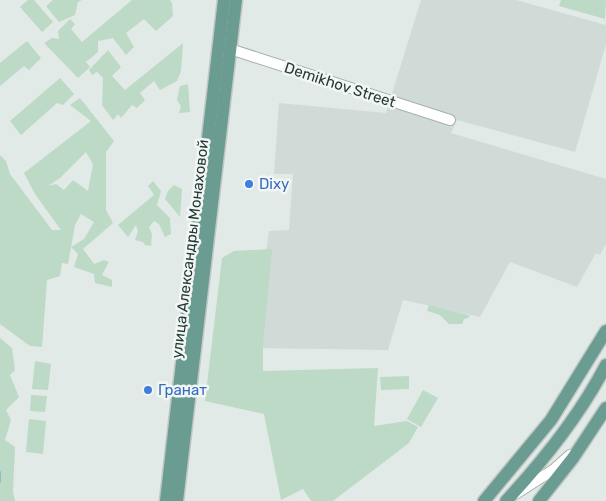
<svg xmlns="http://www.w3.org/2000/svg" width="606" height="501" font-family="Rubik,sans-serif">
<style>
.built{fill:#d0dad6}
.green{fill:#bcdac6;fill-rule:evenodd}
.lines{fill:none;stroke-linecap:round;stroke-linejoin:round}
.stream{stroke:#8fbeca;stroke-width:2}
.minor-casing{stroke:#a5b1ae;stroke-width:12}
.major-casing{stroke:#c1c8c6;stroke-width:15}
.minor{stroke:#fff;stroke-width:10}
.major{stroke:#6a9c92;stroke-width:12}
.shop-dot{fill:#3f7fe0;stroke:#f2f7f5;stroke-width:2}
.labels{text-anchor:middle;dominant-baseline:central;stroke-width:5;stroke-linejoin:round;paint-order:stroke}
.street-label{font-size:15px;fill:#233935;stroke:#f2f7f5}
.shop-label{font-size:15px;fill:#366cbe;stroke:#f2f7f5;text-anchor:start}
</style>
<rect width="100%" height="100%" fill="#e2eae7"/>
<path class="built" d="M421,0H516L606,25V44L575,152L457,120L451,133L606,179V244L600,255L596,253L577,287L510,262L480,317L403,300L388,350L253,348L269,231L289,230L293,174H274L279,103L386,113Z"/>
<g class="green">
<path d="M28,0H34L53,22L42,32L20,7Z"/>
<path d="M53,0H82L78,2L75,15L59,22L46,6Z"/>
<path d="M132,0H170L172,3L173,16L156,31L144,19L126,33L134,47L126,55L113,38L98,41V52L86,62L90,67L78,78L44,43L52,38L59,39L58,31L70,19L75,24L71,29L82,42Z"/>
<path d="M561,0H606L605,19L559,6Z"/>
<path d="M27,41L41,58L29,70L24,66L0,86V63Z"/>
<path d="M183,43L181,71L177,81L160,90L154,81L140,93L145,100L137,108L132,105L121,118L118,114L113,120L102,105L103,78L97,72L92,75L89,70L108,50L121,67L112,76L125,90Z"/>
<path d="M60,78L74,94L63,105L57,103L21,135L10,121Z"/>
<path d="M188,84L190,112L179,113L181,106L177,100L180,86Z"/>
<path d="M80,98L114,141L106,152V210L113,223L83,249L94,264L104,260L109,262L102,275L112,280V287L95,283L94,274L74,267L78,254L71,247L84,239L94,222L81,214L75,225L68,264L62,263L60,276L47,280L42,347L30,346L0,324V155L6,161L10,174L52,230H61L35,194L24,173L91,121L70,105ZM86,152L93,164L88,191L73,180L64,190L56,184L48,186L60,178Z"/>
<path d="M153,181L161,191L157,205L170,218L171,234L165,237L159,224L154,221L149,227L152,234L151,246L145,245L143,242L135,240L138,231L136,225L128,237L118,225L154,195L148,186Z"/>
<path d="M174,185L182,189L180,217L165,199L168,191Z"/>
<path d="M272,249L263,344V371L378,368L374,426L407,421L418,427L409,443L333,501H311L303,489L281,500L264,414L205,401L222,258L234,251Z"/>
<path d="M429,305L468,315L470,317L464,319L462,324H449L440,315L427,311Z"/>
<path d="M0,338L12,348L15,370L10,375L19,397L6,410L11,420L5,440L15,447L13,492L15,501H0Z"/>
<path d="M35,361L51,364L48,390L32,389Z"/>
<path d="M409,376V389L381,390L380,377Z"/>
<path d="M423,390L438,398L421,427L407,419Z"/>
<path d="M31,395L47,396L45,412L30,411Z"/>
<path d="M29,419L46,421L43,454L26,452Z"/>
</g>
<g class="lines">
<path class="stream" d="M0,472V482"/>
<g class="minor-casing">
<g id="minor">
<path d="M230,49L450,120"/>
<path d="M517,493L553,470L570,455"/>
</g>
</g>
<g class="major-casing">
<g id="major">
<path d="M166,501L224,0"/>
<path d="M177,501L236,0"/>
<path d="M484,501L551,420L606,331"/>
<path d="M506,501C544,460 580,415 606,365"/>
<path d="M539,501L573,458L606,408"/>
</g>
</g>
<use href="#minor" class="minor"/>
<use href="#major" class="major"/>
</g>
<g class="shop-dot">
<circle cx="249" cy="184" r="5"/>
<circle cx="148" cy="390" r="5"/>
</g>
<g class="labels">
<g class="street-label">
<text transform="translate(340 85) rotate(18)">Demikhov Street</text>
<text transform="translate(190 249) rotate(-83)">улица Александры Монаховой</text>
</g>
<g class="shop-label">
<text x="259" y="184">Dixy</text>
<text x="158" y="390">Гранат</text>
</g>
</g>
</svg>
